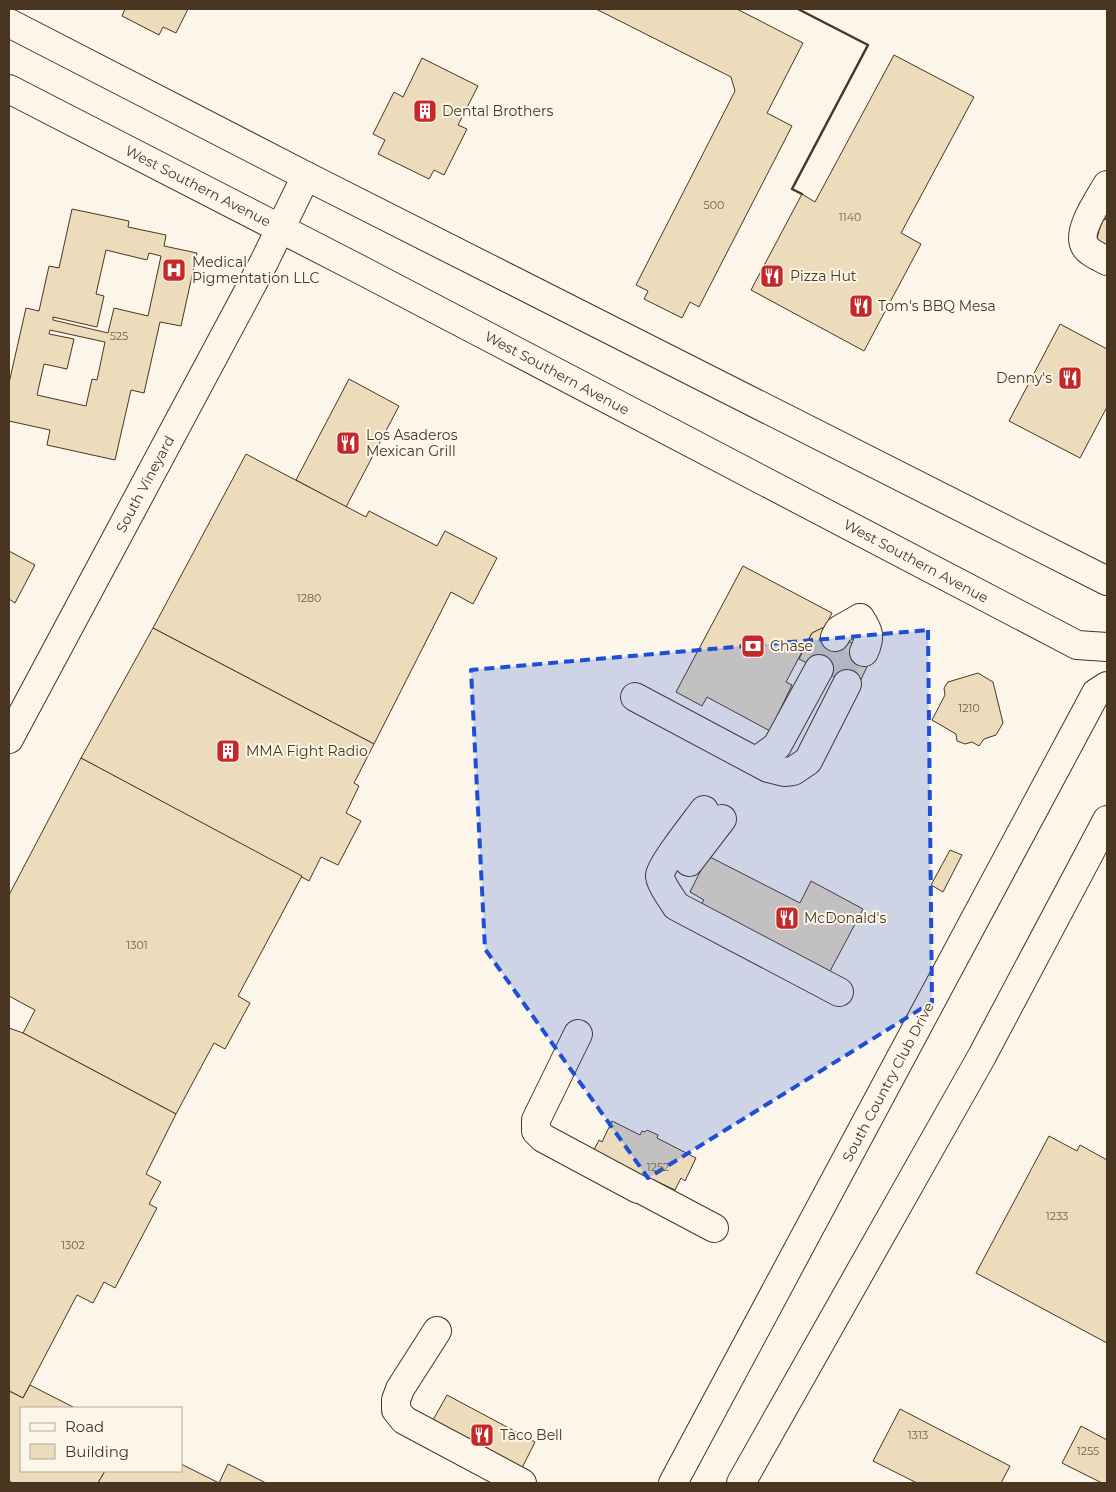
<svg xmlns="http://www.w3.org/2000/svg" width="1116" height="1492" font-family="Montserrat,sans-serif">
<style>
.building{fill:#ecdcbc;stroke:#4a3520;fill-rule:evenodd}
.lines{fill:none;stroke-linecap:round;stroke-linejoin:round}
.minor-tunnel{stroke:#d8cfc1;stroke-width:28;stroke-dasharray:28 14;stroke-linecap:butt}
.minor-casing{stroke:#4a3520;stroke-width:30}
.major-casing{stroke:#4a3520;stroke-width:30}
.minor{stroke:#fbf6e9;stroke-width:28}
.major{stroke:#fbf6e9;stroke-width:28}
.wall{stroke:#4a3520;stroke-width:2.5}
.marked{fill:#1d4ed8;fill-opacity:0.2;stroke:#1d4ed8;stroke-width:4;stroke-dasharray:10 6;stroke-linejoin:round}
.labels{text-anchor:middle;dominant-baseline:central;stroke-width:4;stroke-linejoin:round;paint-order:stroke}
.number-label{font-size:11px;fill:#725f47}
.poi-label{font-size:14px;fill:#4a3520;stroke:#fbf6e9;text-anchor:start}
.street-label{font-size:14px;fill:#4a3520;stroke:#fbf6e9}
</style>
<rect width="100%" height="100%" fill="#fbf6e9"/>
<g class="building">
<path d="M125,9H188L176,33L163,27L159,35L122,16Z"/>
<path d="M596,9H737L803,43L767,113L792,126L699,307L690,302L682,318L644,299L648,291L636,285L735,91L731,77Z"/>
<path d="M894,55L974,97L901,233L921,244L864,351L751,290L802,194L815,202Z"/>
<path d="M422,58L478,86L458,125L467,129L444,175L434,170L429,179L378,154L385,140L373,134L394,92L403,97Z"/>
<path d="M72,209L129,221L128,227L166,235L164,246L197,253L181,326L160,322L144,393L131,390L115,460L47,445L50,430L9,421V383L26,308L39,311L49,266L59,268ZM106,250L147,260L149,253L161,256L148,316L114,308L108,333L53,320V317L97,327L104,296L96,294ZM50,330L105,342L97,380L92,379L86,406L37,395L44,364L67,369L74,339L49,334Z"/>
<path d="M1099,216L1105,220L1107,216V252L1092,244L1099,232L1092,229Z"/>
<path d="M1060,324L1107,349V407L1080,458L1009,421Z"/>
<path d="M349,379L399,406L346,507L296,480Z"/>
<path d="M246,454L366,517L369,511L437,546L445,531L497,558L473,604L451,592L374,744L153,628Z"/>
<path d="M9,551L35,565L15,603L9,599Z"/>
<path d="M743,566L832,613L825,627L812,633L786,682L792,685L770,731L707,697L702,706L676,692Z"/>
<path d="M153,628L374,744L354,783L359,786L346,813L361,821L338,865L321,857L309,881L81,758Z"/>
<path d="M822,628L873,654L857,688L799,659L812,633Z"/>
<path d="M978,673L993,682L1003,723L996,735L984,739L979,746L972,742L965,744L957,741L956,734L932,720L945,695L944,688L948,682Z"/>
<path d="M81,758L302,876L238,996L250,1003L225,1049L214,1043L176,1114L23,1033L35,1010L9,996V895Z"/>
<path d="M950,850L962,855L943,892L931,885Z"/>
<path d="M708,856L800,903L811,881L863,909L828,975L700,906L704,900L690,892Z"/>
<path d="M9,1028L23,1033L176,1114L146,1174L161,1182L149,1204L157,1208L115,1288L104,1282L93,1303L77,1295L23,1398L9,1391Z"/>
<path d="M612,1121L640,1135L642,1131L645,1132L647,1130L658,1135L657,1138L696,1158L685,1181L681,1178L675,1190L654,1180L651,1186L593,1152L599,1140L602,1142Z"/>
<path d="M1049,1136L1077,1151L1080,1145L1107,1160V1343L976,1273Z"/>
<path d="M30,1385L75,1408H21V1471H105L98,1483H13L9,1481V1391L23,1398Z"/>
<path d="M447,1395L535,1442L519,1474L429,1427Z"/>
<path d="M900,1409L1010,1466L1001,1483H917L873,1461Z"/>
<path d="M1081,1426L1107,1440V1483H1102L1062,1463Z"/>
<path d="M181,1464L219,1483L228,1464L266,1483H98L105,1471H181Z"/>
</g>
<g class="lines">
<g class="minor-tunnel">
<path d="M819,669L835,637"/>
<path d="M837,678L854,646"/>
</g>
<g class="minor-casing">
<g id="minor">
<path d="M1107,185C1100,198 1076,231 1085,246C1089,253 1100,257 1107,261"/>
<path d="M860,618C869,631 871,637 864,652"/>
<path d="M835,637L839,630L860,618"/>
<path d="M635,697L768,768L784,772L793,771L808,761L847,684"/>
<path d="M9,739L264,262L306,176"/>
<path d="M754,760L762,757L777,746L819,669"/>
<path d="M704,810C696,821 661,865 660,875C659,882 672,899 676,906L839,992"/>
<path d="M689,862L722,819"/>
<path d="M578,1034L536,1120V1131L543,1138L638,1189"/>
<path d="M646,1192L714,1228"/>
<path d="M437,1331L400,1389L396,1400V1410L404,1420L522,1483"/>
</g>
</g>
<g class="major-casing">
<g id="major">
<path d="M9,23L306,176L1107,581"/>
<path d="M9,89L357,268L1077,645L1107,647"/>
<path d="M673,1483L1096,693L1107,686"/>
<path d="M741,1483L982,1056L1107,820"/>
</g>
</g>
<use href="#minor" class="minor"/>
<use href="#major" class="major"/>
<path class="wall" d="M798,9L868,45L792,189L802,194"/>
</g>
<path class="marked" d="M928,630L932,1002L648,1178L485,949L471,670Z"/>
<defs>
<g id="building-square" transform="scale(1.25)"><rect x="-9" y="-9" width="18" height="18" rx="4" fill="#c62828" stroke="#fbf6e9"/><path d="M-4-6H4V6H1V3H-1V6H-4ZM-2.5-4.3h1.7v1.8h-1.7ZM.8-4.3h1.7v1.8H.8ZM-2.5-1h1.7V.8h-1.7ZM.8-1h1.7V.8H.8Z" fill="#fff"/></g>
<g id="hospital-square" transform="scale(1.25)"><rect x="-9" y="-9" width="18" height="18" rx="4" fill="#c62828" stroke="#fbf6e9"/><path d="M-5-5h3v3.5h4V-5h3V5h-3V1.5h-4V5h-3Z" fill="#fff"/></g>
<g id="restaurant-square" transform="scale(1.25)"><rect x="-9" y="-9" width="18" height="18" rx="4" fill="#c62828" stroke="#fbf6e9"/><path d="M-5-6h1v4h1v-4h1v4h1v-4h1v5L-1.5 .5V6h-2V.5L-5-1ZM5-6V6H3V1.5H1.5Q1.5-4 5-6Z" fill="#fff"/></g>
<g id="bank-square" transform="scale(1.25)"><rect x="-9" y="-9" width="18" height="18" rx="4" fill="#c62828" stroke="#fbf6e9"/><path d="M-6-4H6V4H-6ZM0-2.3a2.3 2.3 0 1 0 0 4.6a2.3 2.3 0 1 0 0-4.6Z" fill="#fff"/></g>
</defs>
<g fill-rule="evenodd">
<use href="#building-square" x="425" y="111"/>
<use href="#hospital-square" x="174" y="270"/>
<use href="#restaurant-square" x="772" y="276"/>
<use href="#restaurant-square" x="861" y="306"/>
<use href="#restaurant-square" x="1070" y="378"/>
<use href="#restaurant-square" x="348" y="443"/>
<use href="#bank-square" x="753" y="646"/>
<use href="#building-square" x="228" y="751"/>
<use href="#restaurant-square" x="787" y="918"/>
<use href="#restaurant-square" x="482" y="1435"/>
</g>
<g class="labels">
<g class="number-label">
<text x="714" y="205">500</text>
<text x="850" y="217">1140</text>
<text x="119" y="336">525</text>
<text x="309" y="598">1280</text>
<text x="969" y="708">1210</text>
<text x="137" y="945">1301</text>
<text x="658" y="1167">1252</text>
<text x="1057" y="1216">1233</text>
<text x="73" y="1245">1302</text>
<text x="918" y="1435">1313</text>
<text x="1088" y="1451">1255</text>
</g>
<g class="poi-label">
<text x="442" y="111">Dental Brothers</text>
<text x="192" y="262">Medical<tspan x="192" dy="16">Pigmentation LLC</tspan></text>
<text x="790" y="276">Pizza Hut</text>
<text x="878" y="306">Tom's BBQ Mesa</text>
<text x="1052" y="378" text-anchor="end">Denny's</text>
<text x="366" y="435">Los Asaderos<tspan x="366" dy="16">Mexican Grill</tspan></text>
<text x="770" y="646">Chase</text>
<text x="246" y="751">MMA Fight Radio</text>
<text x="804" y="918">McDonald's</text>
<text x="500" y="1435">Taco Bell</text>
</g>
<g class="street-label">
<text transform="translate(198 186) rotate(27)">West Southern Avenue</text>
<text transform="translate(557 373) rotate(28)">West Southern Avenue</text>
<text transform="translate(145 484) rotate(-62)">South Vineyard</text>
<text transform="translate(916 561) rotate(28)">West Southern Avenue</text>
<text transform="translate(888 1082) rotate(-62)">South Country Club Drive</text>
</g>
</g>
<rect width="1116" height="1492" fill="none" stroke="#4a3520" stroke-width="20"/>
<rect x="20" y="1407" width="162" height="65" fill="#fbf6e9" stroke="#b4a999"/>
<rect x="30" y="1423" width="25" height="8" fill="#fbf6e9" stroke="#b4a999"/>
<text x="65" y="1432" font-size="15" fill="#4a3520">Road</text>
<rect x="30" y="1444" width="25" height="15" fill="#ecdcbc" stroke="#b4a999"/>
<text x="65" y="1457" font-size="15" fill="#4a3520">Building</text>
</svg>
